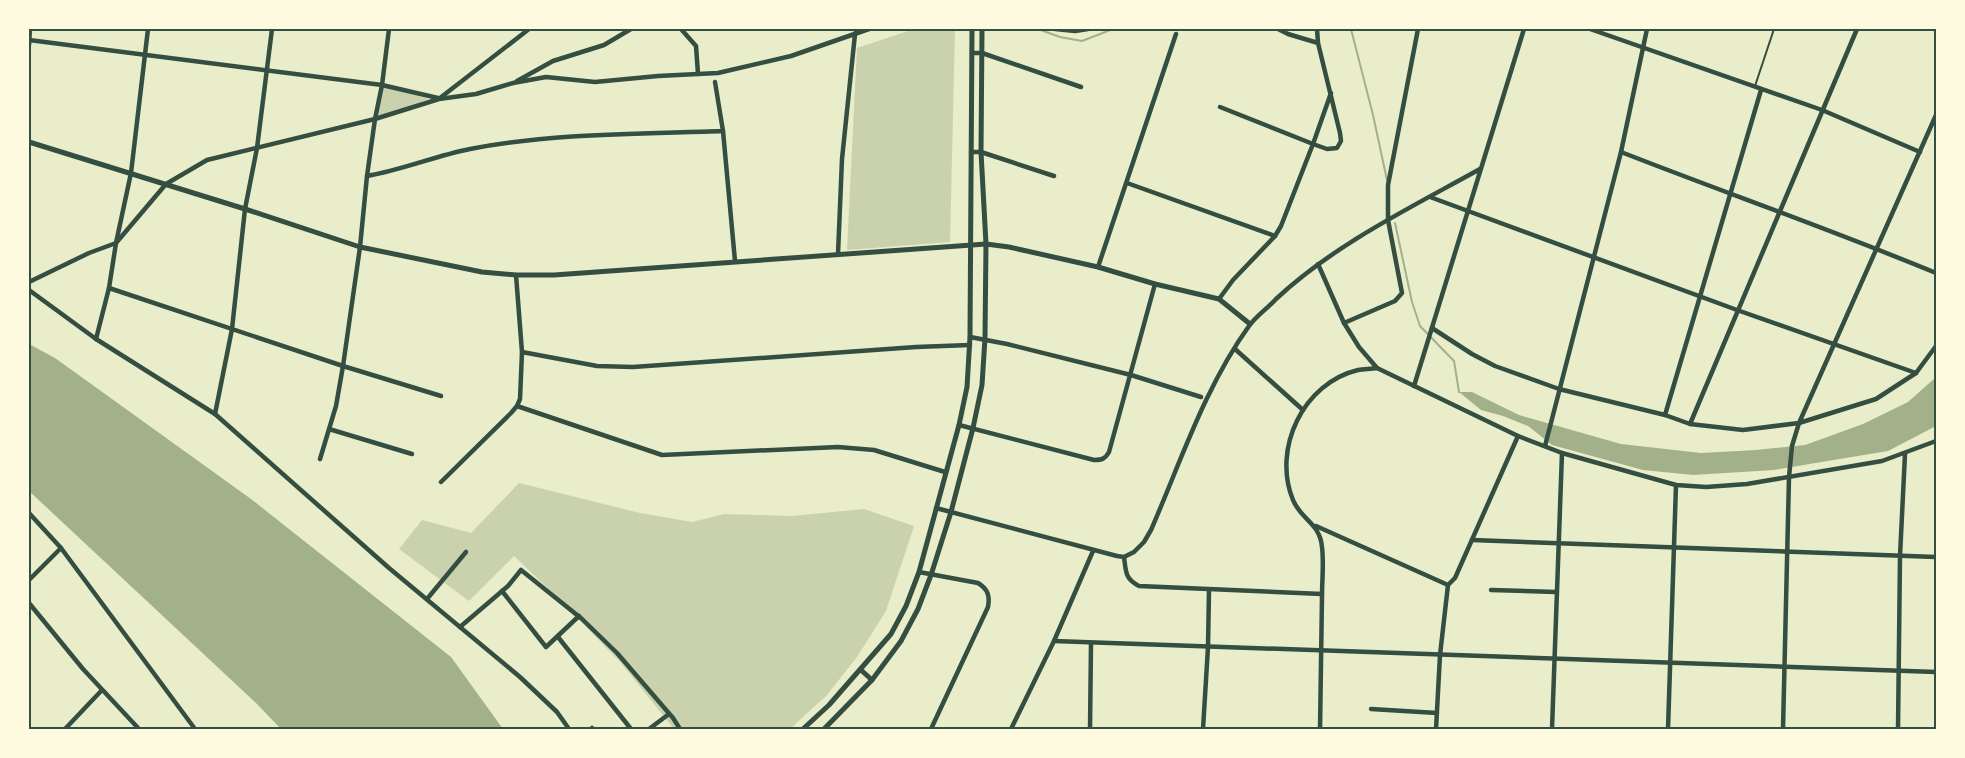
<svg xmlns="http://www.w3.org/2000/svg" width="1965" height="758" font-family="Commissioner,sans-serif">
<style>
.green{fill:#cad2ad}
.water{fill:#a3b18a}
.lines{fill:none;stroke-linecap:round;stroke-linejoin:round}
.stream{stroke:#a3b18a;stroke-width:2}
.service{stroke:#344e41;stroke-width:2}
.minor{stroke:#344e41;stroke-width:4.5}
.tertiary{stroke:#344e41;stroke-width:5}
.neatline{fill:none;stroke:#344e41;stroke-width:2}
</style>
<rect width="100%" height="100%" fill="#e9edc9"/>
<g class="green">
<path d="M914,29H955L950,242L847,250L857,48Z"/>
<path d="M382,85L429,99L375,119Z"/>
<path d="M519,483L640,513L692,522L724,514L792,516L864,509L914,526L886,611L857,657L827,695L790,729H674L621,663L557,597L514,556L469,601L399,549L422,520L471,533Z"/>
</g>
<g class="water">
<path d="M29,344L55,358L251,499L451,657L503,729H281L256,703L29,491Z"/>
<path d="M1936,377V426L1888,451L1774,470L1693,475L1643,470L1552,445L1528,426L1503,416L1481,410L1459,392H1472L1519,415L1621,444L1701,453L1756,450L1805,445L1863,424L1908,402Z"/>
</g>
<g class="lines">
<g class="stream">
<path d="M1038,29L1060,37L1082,41L1113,29"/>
<path d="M1351,29L1373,115L1387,180"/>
<path d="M1395,223L1412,302L1420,326L1454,361L1459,392"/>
</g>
<path class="service" d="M1755,86L1774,29"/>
<g class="minor">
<path d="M681,29L696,46L698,74"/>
<path d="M1055,29L1075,31L1088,29"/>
<path d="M1278,29L1288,34L1318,43"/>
<path d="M1590,29L1822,110L1920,152"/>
<path d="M29,40L382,85L438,98"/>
<path d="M29,45L30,29"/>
<path d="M972,53H982L1081,87"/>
<path d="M517,81L553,61L604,45L631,29"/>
<path d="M715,82L723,131L735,261"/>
<path d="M440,98L529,29"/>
<path d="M1220,107L1313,144L1327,149L1337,148L1341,141L1340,133L1318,43L1317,29"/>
<path d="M971,152H981L1054,176"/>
<path d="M1621,152C1726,193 1832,230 1936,273"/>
<path d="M367,176C402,170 435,156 470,149C553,133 639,134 723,131"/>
<path d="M1127,183L1275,236"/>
<path d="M1430,197L1737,310L1916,373"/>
<path d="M838,254L842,159L855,34L858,29"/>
<path d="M1318,264L1344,323L1359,347L1377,368L1518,436L1562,453L1676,485L1706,487L1747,484L1882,461L1936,441"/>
<path d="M1098,267L1176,34"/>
<path d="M29,282L89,253L116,243L166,184L207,160L375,119L439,99L476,94L513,83L546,77L595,82L658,76L718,73L791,56L869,29"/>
<path d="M109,288L343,366L441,396"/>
<path d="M29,290L96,339L215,414L389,568L520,677L557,712L569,729"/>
<path d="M1219,299L1233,280L1275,236L1281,226L1313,144L1331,93"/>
<path d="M1344,323L1395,301L1402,293L1388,220V185L1418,29"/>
<path d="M1432,328L1472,354L1495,366L1559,389L1665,415L1690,424L1743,430L1799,423L1876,399L1916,373L1936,346"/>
<path d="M970,337L1007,344L1131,375L1201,397"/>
<path d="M96,339L109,288L116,243L131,173L148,29"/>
<path d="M1235,349L1303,410"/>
<path d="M522,352L597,366L633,367L916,347L970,345"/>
<path d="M1414,386L1524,29"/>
<path d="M517,406L662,455L838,447L874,450L945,472"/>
<path d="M215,414L232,329L245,209L257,148L272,29"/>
<path d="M1665,415L1761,90"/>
<path d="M1690,424L1857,29"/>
<path d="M959,425L1094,460C1102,460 1105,459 1109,452L1155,284"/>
<path d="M329,429L412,454"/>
<path d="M1545,446L1621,152L1647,29"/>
<path d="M320,459L336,406L343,366L360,247L367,176L375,119L382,85L389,29"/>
<path d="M441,482L511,413L517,406L520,399L522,352L516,275"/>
<path d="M936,508L1117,556L1124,557L1134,552L1144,542L1151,530C1181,461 1205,387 1249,326C1256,316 1268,308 1276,299C1335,244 1410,208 1480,169"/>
<path d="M29,513L61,548L195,729"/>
<path d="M1316,526L1448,585"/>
<path d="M1472,540L1936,557"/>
<path d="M1124,557C1126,572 1125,579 1139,586L1322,594"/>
<path d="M919,572L978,583C988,589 990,596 988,607L931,729"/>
<path d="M29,580L61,548"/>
<path d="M1491,590L1556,592"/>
<path d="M502,591L546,647L579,616"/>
<path d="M427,599L466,552"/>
<path d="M29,603L83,669L139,729"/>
<path d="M460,627L508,586L521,570L582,619L617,653L673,718L680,729"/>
<path d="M558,637L631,729"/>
<path d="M1054,641L1936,672"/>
<path d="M1371,709L1437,713"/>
<path d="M592,728L593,729"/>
<path d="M65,729L102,690"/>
<path d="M649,729L669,714"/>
<path d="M1011,729L1054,641L1093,551"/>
<path d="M1090,729L1091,643"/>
<path d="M1203,729L1208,647L1209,590"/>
<path d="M1320,729C1321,685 1321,641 1322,596C1322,580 1324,563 1322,547C1320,523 1301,520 1293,500C1272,449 1303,383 1358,370C1364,369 1370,369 1377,368"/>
<path d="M1436,729L1440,655L1448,585L1455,578L1518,436"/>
<path d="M1552,729L1562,453"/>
<path d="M1668,729L1676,485"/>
<path d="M1783,729L1789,477L1792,446L1799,423L1936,115"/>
<path d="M1898,729L1900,556L1905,454"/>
</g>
<g class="tertiary">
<path d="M1935,29H1936"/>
<path d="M29,142L245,209L360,247L482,272L516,275H554L986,244L1009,247L1098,267L1155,284L1219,299L1250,324"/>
<path d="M861,670L872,680"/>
<path d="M803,729L829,705L891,634L906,606L919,572L959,425L967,387L970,337L972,29"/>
<path d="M824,729L872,680L901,641L918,609L931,575L951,512L973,428L982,385L985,338L986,244L981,152L982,29"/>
</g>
</g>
<rect width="1965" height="758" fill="none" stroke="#fefae0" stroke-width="60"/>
<rect x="30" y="30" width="1905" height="698" class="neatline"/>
</svg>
